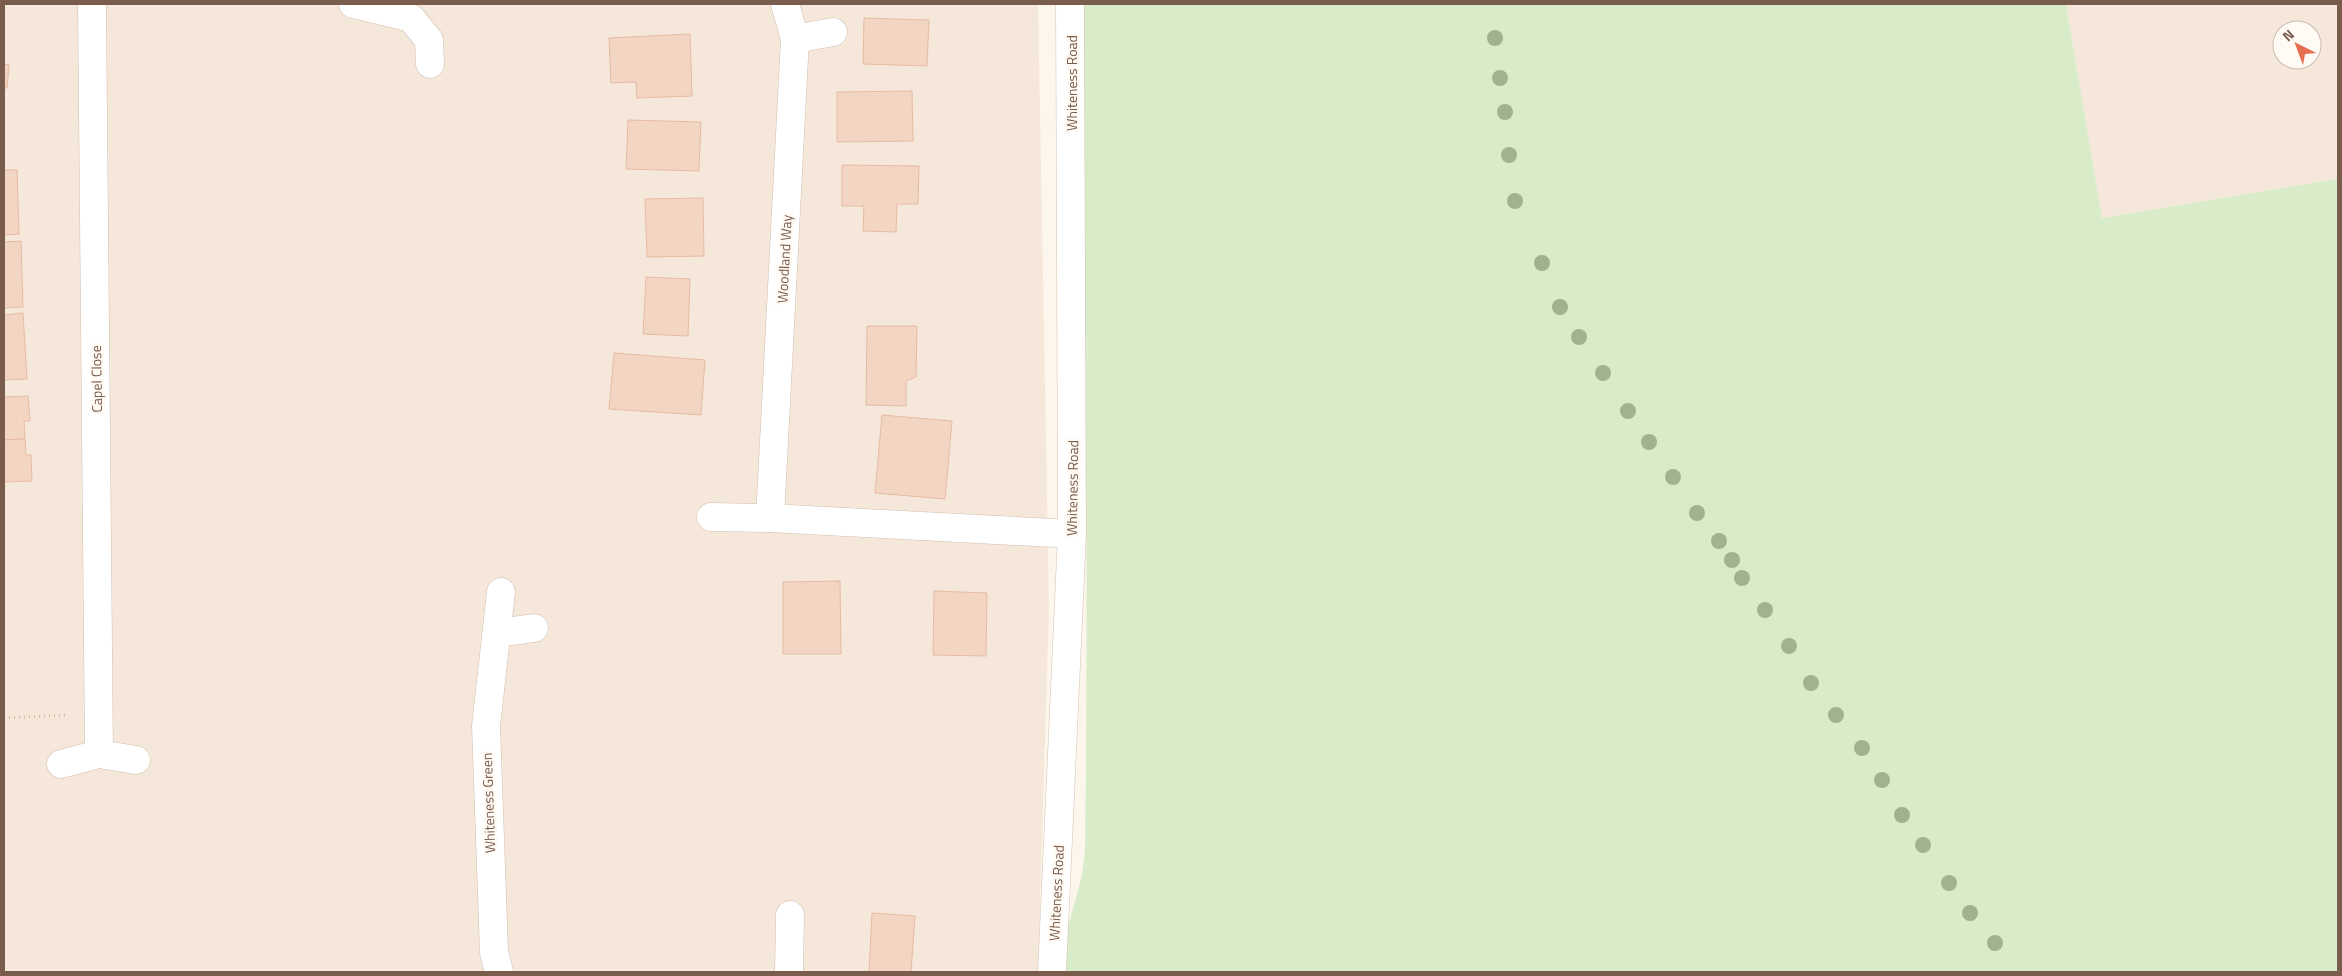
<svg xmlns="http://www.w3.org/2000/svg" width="2342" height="976" font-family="'Titillium Web',sans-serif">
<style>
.residential{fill:#f5e8da;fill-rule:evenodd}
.green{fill:#d8ecc9}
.building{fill:#f3d5c3;stroke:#e6bba3}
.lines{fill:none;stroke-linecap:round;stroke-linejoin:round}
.street-casing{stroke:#d1beb0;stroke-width:29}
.secondary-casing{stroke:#d6c0b0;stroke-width:29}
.path{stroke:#d9b8a5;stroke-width:3;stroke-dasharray:1 4;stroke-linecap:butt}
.street{stroke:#fff;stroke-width:28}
.secondary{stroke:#fff;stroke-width:28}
.tree{fill:#a0b28e}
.labels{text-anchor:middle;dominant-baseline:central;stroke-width:5;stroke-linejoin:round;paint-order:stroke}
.street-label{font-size:14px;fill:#7a5c4d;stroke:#fffaf3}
</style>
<rect width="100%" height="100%" fill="#fdf6ec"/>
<g class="residential">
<path d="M4,4H1038L1049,606L1038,972H4Z"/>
<path d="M2066,4H2338V179L2102,218ZM2282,30H2312V60H2282Z"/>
</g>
<path class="green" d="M1077,4H2066L2102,218L2338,179V972H1061C1061,931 1084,889 1085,848C1089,567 1085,285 1077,4Z"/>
<g class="building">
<path d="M864,18L929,20L927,66L863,64Z"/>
<path d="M690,34L692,96L637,98L636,82L611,83L609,38Z"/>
<path d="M4,64L9,65L7,88H4Z"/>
<path d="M912,91L913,141L837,142V92Z"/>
<path d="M628,120L701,122L699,171L626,169Z"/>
<path d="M842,165L919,166L918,204H897L896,232L863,231L864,206H842Z"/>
<path d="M4,170H17L19,234L4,235Z"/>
<path d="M703,198L704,256L647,257L645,199Z"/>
<path d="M21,241L23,307L4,308V242Z"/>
<path d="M646,277L690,279L688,336L643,334Z"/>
<path d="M23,313L27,379L4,380V315Z"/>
<path d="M867,326H917L916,377L906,381V406L866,405Z"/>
<path d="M614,353L705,360L701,415L609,409Z"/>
<path d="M28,396L30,421H24L25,439L4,440V397Z"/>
<path d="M882,415L952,421L945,499L875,493Z"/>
<path d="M25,439L26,455H31L32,481L4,482V440Z"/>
<path d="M840,581L841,654H783V582Z"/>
<path d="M934,591L987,593L986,656L933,655Z"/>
<path d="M872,913L915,916L911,972H869Z"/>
</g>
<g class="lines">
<g class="street-casing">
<g id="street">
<path d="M92,4L99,754"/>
<path d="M353,4L411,18L429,40L430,64"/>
<path d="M785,4L795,39"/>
<path d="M711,517L770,518L1072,534"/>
<path d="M770,518L795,39L833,32"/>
<path d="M497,633L534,628"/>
<path d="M61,764L99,754L136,760"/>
<path d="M499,972L494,952L486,726L501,592"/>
<path d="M789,972L790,915"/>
</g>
</g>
<g class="secondary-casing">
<path id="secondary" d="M1052,972L1072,534L1070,4"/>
</g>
<path class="path" d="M4,718L68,715"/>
<use href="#street" class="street"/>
<use href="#secondary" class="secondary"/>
</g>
<g class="tree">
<circle cx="1495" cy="38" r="8"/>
<circle cx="1500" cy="78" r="8"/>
<circle cx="1505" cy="112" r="8"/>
<circle cx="1509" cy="155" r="8"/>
<circle cx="1515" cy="201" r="8"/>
<circle cx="1542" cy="263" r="8"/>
<circle cx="1560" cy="307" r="8"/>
<circle cx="1579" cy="337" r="8"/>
<circle cx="1603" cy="373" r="8"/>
<circle cx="1628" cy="411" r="8"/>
<circle cx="1649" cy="442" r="8"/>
<circle cx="1673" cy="477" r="8"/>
<circle cx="1697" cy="513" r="8"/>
<circle cx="1719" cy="541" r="8"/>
<circle cx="1732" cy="560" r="8"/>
<circle cx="1742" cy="578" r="8"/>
<circle cx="1765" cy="610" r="8"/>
<circle cx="1789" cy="646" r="8"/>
<circle cx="1811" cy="683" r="8"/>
<circle cx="1836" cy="715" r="8"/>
<circle cx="1862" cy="748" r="8"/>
<circle cx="1882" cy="780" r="8"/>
<circle cx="1902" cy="815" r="8"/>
<circle cx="1923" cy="845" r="8"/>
<circle cx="1949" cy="883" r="8"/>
<circle cx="1970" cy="913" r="8"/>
<circle cx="1995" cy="943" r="8"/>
</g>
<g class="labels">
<g class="street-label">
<text transform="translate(1071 83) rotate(-90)">Whiteness Road</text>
<text transform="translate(784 259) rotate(-87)">Woodland Way</text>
<text transform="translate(96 379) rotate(-91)">Capel Close</text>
<text transform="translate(1072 488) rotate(-89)">Whiteness Road</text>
<text transform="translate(488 803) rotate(-92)">Whiteness Green</text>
<text transform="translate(1056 893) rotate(-87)">Whiteness Road</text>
</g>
</g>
<rect width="2342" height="976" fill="none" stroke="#7a5c4d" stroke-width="10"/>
<g transform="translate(2297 45) rotate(318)"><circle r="24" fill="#fffaf3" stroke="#cabbb1"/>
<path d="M0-4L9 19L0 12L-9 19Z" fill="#e76f51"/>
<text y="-8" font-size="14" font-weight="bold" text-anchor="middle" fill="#7a5c4d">N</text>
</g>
</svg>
